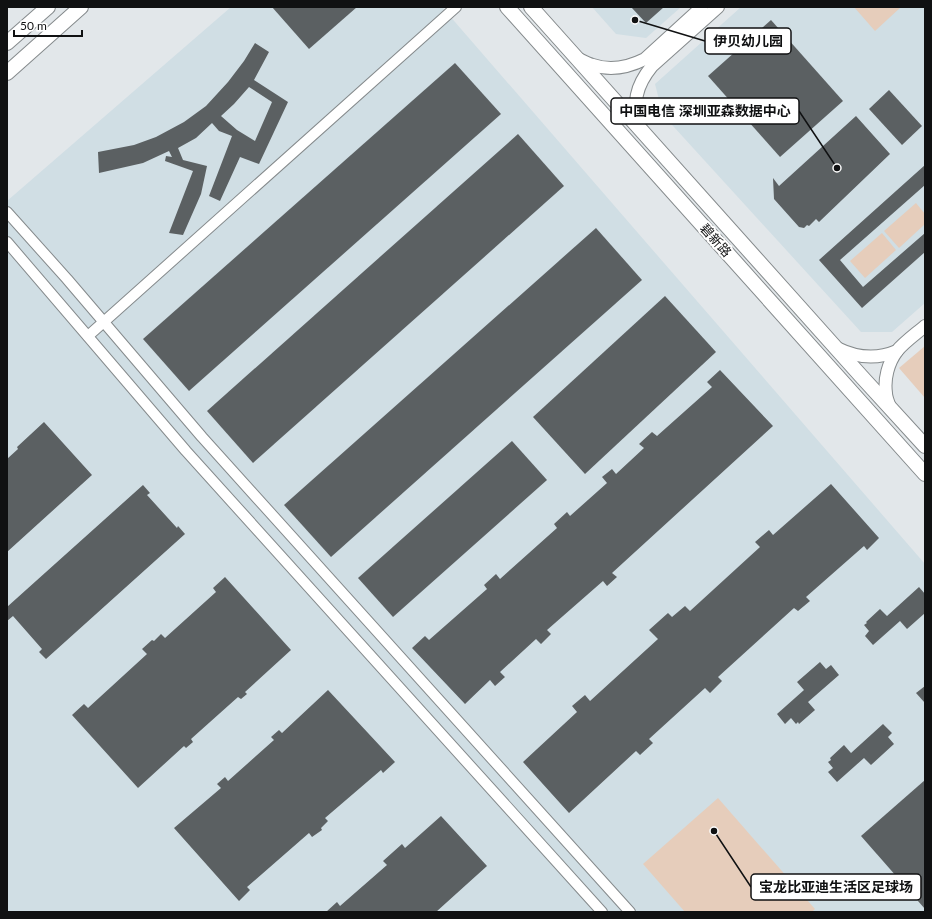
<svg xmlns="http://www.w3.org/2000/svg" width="932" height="919" font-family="Lato,'Noto Sans SC',sans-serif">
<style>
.built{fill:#d0dee4}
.green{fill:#e6cdbb}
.building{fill:#5b6062;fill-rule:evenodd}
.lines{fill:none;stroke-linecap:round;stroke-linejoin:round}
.minor-casing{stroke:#858a8c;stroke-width:12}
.tertiary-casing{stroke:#858a8c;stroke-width:14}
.secondary-casing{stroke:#858a8c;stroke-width:16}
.minor{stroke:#fff;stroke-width:10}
.tertiary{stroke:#fff;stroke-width:12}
.secondary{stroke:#fff;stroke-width:14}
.labels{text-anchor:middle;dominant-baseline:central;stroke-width:4;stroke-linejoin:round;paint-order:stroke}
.street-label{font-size:13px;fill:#101112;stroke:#fff}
.leader{fill:none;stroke:#101112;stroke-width:1.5}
.callout-dot{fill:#101112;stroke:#fff;stroke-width:1.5}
.callout{fill:#fff;stroke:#101112;stroke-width:1.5}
.callout-label{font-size:14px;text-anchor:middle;font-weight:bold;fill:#101112}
</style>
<rect width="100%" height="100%" fill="#e2e7ea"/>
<g class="built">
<path d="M231,7H442L925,564V912H7V201Z"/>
<path d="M592,7H681L646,38L616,34Z"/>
<path d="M741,7H925V303L892,332H861L663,115L655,84Z"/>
</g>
<g class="green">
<path d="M854,7H901L875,31Z"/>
<path d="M916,203L925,214V224L899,248L884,231Z"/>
<path d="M882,233L896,250L865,278L850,261Z"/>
<path d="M925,346V398L899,368Z"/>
<path d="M718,798L815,909L812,912H685L643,864Z"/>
</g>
<g class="building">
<path d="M272,7H357L309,49Z"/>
<path d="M631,7H664L646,23Z"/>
<path d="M771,20L843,101L780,157L708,76Z"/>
<path d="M255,43L269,52L254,80L288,102L259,164L240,157L220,201L209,196L232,136L219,131L212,123L196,138L178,148L183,160L207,166L201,194L183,235L169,233L193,171L165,161L166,156L172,157L169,151L143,163L99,173L98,152L134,145L156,137L184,122L206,106L228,82L244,61ZM249,87L272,102L255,141L237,130L221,116L234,104Z"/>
<path d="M455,63L501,114L189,391L143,339Z"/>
<path d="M889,90L922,126L902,145L869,109Z"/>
<path d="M856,116L890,154L819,222L816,219L809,226L807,225L804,228L799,227L774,199L773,178L779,186Z"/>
<path d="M518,134L564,186L253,463L207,411Z"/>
<path d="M925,165V185L840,260L863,287L925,233V252L862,308L819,260Z"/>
<path d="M596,228L642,280L331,557L284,505Z"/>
<path d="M665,296L716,352L585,474L533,417Z"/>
<path d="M720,370L773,426L612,573L617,577L607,586L603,581L547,630L551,634L541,644L536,639L500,672L505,677L495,686L490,680L465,704L412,648L425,636L429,640L487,589L484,585L496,574L500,579L557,528L554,524L567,512L570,516L607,483L602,477L612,469L616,474L644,448L639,444L652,432L657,436L712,387L707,382Z"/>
<path d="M44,422L92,475L7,552V459L18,449L17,447Z"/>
<path d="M512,441L547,480L393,617L358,578Z"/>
<path d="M831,484L879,538L867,550L864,546L806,597L810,601L798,611L794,608L718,677L722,681L710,693L705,688L649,739L653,743L640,755L636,751L569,813L523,762L577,712L572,706L585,695L590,701L658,639L649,630L668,613L672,617L685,606L690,611L760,547L755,542L769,530L773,535Z"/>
<path d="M143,485L150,493L147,495L177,528L178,526L185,534L46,659L39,652L42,649L13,616L7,621V607Z"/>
<path d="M225,577L291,650L245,692L247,694L241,699L238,697L191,739L193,742L186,748L184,746L138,788L72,715L84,704L88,708L147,654L142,649L152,640L154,641L161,634L165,638L216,592L213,588Z"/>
<path d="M919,587L925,594V613L907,629L900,621L873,645L865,636L869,631L864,625L867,623L866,622L880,609L887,616Z"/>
<path d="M820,662L826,669L831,665L839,675L808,702L815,710L799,724L798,722L796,724L791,718L785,724L777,714L804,690L797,682Z"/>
<path d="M925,686V703L916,693Z"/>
<path d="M328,690L395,762L383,773L381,770L325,818L328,821L321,828L322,830L312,837L309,833L247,887L250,890L239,901L174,828L221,788L217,784L225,777L228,781L274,740L271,737L279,730L282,733Z"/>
<path d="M883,724L892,733L888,737L894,744L871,765L864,758L837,782L828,772L833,768L828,762L831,760L830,758L844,745L851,753Z"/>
<path d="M925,780V909L861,836Z"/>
<path d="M441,816L487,866L436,912H326L337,902L340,906L387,865L383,861L402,844L405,848Z"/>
</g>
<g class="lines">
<g class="minor-casing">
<g id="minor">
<path d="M7,212L67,279L202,437L630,912"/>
<path d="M7,242L186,451L602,912"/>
<path d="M88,336L456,7"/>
</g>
</g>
<g class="tertiary-casing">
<g id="tertiary">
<path d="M579,59C583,61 588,64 593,65C610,71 629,67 645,59L702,7"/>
<path d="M639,128C633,102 635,87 652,66L718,7"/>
<path d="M837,348C857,358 876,360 897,351"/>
<path d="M890,408C889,403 886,398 886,393C884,379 888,363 897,351C903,343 917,333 925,326"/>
</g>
</g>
<g class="secondary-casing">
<g id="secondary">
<path d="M507,7L925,474"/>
<path d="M531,7L861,376L925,446"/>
<path d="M7,43L48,7"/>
<path d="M7,73L81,7"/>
</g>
</g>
<use href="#minor" class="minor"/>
<use href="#tertiary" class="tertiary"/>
<use href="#secondary" class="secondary"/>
</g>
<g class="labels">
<g class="street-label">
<text transform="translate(716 240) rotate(48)">碧新路</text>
</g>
</g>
<path class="leader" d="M635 20L705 41M837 168L799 111M714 831L751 887"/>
<g class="callout-dot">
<circle cx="635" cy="20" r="4"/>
<circle cx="837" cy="168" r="4"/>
<circle cx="714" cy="831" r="4"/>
</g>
<g class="callout">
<rect x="705" y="28" width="86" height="26" rx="4"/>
<rect x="611" y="98" width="188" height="26" rx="4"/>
<rect x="751" y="874" width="170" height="26" rx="4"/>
</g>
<g class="callout-label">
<text x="748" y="46">伊贝幼儿园</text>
<text x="705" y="116">中国电信 深圳亚森数据中心</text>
<text x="836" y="892">宝龙比亚迪生活区足球场</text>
</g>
<rect width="932" height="919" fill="none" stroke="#101112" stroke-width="16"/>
<path d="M14 30v6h68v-6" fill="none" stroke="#101112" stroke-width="2"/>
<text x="20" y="30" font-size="12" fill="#101112" stroke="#ffffff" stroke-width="3" paint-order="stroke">50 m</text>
</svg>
